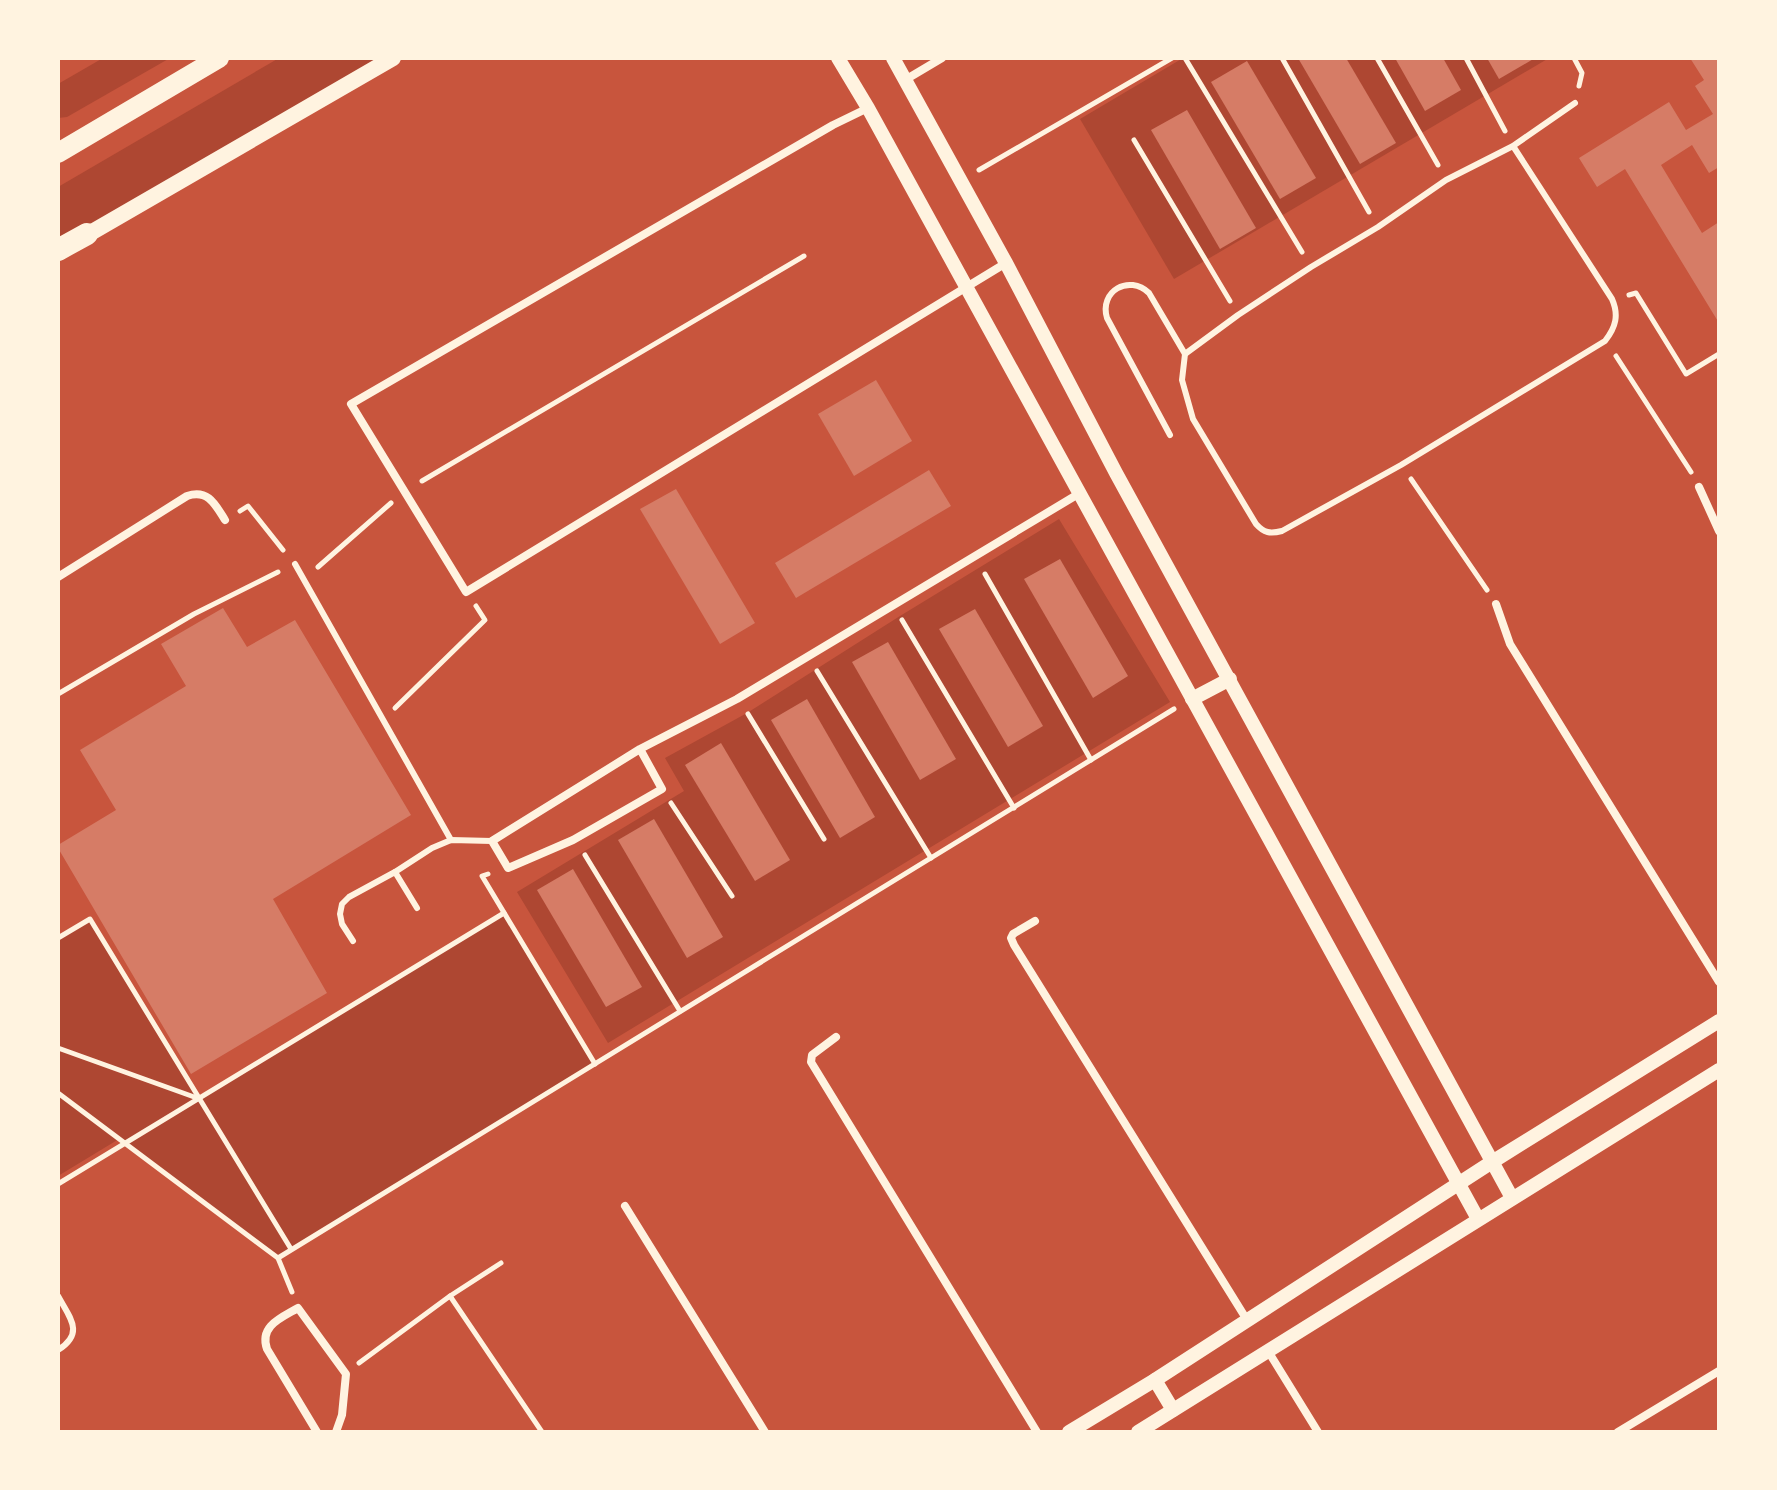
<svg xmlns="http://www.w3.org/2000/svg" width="1777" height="1490" font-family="'PT Sans Narrow',sans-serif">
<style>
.green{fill:#ae4732}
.building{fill:#d67c66}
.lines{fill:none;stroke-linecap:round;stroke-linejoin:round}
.path{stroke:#fff3e0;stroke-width:5}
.service{stroke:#fff3e0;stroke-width:6}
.minor{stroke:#fff3e0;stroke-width:8}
.tertiary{stroke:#fff3e0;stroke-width:14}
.secondary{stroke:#fff3e0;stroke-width:16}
.primary{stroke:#fff3e0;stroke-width:20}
.trunk{stroke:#fff3e0;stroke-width:22}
</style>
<rect width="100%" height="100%" fill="#c8553d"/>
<g class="green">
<path d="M103,58H170L67,117L58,118V84Z"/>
<path d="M279,58H379L58,244V187Z"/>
<path d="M1183,58H1549L1174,279L1080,119Z"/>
<path d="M1059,519L1170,702L608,1043L517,892L684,791L665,758L747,713L900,616Z"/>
<path d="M504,913L595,1064L278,1258L119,1139L58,1176V940L90,919L198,1098Z"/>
</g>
<g class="building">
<path d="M1298,58H1346L1396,143L1360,164Z"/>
<path d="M1395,58H1443L1461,90L1425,111Z"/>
<path d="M1487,58H1535L1499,79Z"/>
<path d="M1690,58H1719V167L1709,173L1692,145L1661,165L1702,233L1719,222V323L1625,169L1597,187L1579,158L1669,102L1686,130L1713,114L1695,86L1704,80Z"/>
<path d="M1247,61L1316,178L1280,199L1211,82Z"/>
<path d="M1187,110L1256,228L1220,249L1151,130Z"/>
<path d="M876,380L912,441L854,476L818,414Z"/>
<path d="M929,470L951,506L796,598L775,563Z"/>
<path d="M676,489L755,623L720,644L640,509Z"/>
<path d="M1060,559L1128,676L1093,698L1024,579Z"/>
<path d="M223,608L247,647L295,620L411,815L273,899L327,993L191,1074L58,848V845L116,810L80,750L186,686L161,644Z"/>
<path d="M975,609L1043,726L1008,747L939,629Z"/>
<path d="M888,642L956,759L920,780L852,662Z"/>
<path d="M807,699L875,817L840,838L771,720Z"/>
<path d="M721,743L790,860L755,881L685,765Z"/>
<path d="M654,819L723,937L687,958L618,840Z"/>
<path d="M573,869L642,987L606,1007L537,890Z"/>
</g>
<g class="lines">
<g class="path">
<path d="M1185,58L1302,252"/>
<path d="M1282,58L1369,212"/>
<path d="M1377,58L1438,165"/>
<path d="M1466,58L1505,131"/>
<path d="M1574,58L1582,73L1579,86"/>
<path d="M1134,140L1230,301"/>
<path d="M979,170L1172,58"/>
<path d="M1629,295L1636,293L1686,374L1719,354"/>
<path d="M1616,356L1691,472"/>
<path d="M1411,479L1487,590"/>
<path d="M422,481L804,256"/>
<path d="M240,511L248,506L283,550"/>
<path d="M318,567L391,503"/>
<path d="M985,574L1091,760"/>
<path d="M902,620L1014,808"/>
<path d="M817,671L931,858"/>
<path d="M58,694L194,614L278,572"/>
<path d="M395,708L485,620L476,606"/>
<path d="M748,714L824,839"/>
<path d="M671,803L732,896"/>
<path d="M585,855L680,1011"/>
<path d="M488,874L482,876L595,1064"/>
<path d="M58,938L90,919L291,1249"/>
<path d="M58,1048L197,1098"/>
<path d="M58,1093L278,1258L292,1292"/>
<path d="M58,1184L504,913"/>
<path d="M278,1258L1174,709"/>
<path d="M450,1296L501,1263"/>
<path d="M359,1363L450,1296L542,1432"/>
</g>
<g class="service">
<path d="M1513,146L1612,299C1619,315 1616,327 1605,341L1401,465L1282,531C1270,534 1264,533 1256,524L1193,419L1182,380L1185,354L1238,315L1311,267L1378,227L1446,180L1513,146L1575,103"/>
<path d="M1170,435L1107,318C1099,291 1129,274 1149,293L1185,354"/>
<path d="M295,564L451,840"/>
<path d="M395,872L417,908"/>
<path d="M353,941L342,924L340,914L342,904L349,897L395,872L432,848L451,840L492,841"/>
<path d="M58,1296C70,1318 85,1333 58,1350"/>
</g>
<g class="minor">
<path d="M905,80L942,58"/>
<path d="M868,108L833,125L351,404L466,592L1006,263"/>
<path d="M1699,487L1719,531"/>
<path d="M58,577L187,496C208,489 215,504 225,520"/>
<path d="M1496,604L1510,644L1719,982"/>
<path d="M640,749L662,789L573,840L508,868L492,841L640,749L737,699L1080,493"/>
<path d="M1035,921L1013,934L1011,938L1014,945L1247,1320"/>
<path d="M836,1037L812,1055L811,1062L1037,1432"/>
<path d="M625,1206L765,1432"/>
<path d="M1268,1351L1318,1432"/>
<path d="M317,1432L267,1349C259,1326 281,1318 298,1308L346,1374L342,1415L336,1432"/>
<path d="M1618,1432L1719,1371"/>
</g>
<g class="tertiary">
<path d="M838,58L868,108L1478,1219"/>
<path d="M893,58L1006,263L1116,473L1512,1198"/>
<path d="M1192,699L1230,679"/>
<path d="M1155,1380L1173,1410"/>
<path d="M1069,1432L1155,1380L1492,1162L1719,1021"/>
<path d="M1138,1432L1719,1070"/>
</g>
<path class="secondary" d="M80,239L393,58"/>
<path class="primary" d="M58,153L219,58"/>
<path class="trunk" d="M58,250L87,234"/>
</g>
<rect width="1777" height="1490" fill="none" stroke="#fff3e0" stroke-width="120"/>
</svg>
